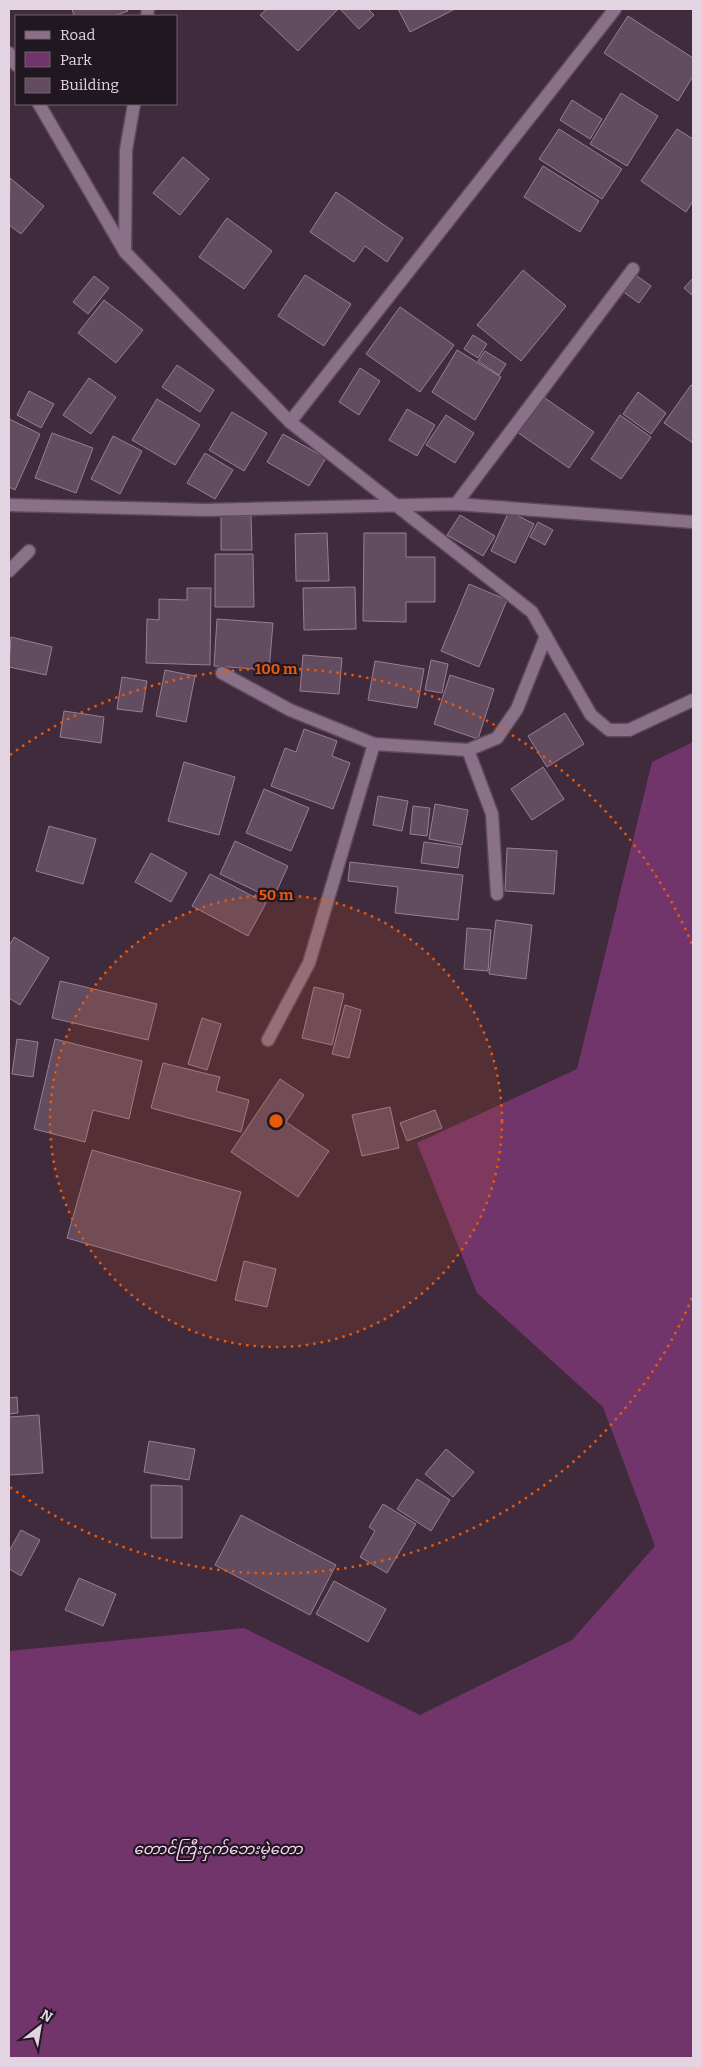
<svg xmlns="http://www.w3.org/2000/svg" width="702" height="2067" font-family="Bitter,'Noto Sans Myanmar',serif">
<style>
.green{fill:#71356b}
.building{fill:#634c60;stroke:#977e93}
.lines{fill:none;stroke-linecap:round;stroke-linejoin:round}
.minor-casing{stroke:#5b4959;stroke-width:15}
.minor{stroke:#8b7187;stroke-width:12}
.ring{fill:none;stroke:#e8590c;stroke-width:2.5;stroke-dasharray:2.5 5}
.labels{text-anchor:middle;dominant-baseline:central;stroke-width:4.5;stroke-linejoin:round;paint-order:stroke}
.park-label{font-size:15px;font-style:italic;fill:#fbd5f5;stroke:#211720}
.centre{fill:#e8590c;stroke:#211720;stroke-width:2.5}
.ring-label{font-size:15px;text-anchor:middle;font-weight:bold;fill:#e8590c;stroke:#211720;stroke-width:4.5;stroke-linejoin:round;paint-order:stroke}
</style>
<rect width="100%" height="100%" fill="#402b3d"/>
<path class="green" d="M693,742V2058H9V1651L244,1628L420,1715L572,1640L655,1546L603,1407L477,1293L417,1143L577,1069L652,762Z"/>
<g class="building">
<path d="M72,9H126L128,11L114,16H74Z"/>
<path d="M267,9H336L337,10L298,51L260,15Z"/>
<path d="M340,9H368L374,15L359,29Z"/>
<path d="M398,9H455L410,32Z"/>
<path d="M628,16L693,58V76L678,101L604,53Z"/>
<path d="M621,93L658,116L627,166L590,144Z"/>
<path d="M572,100L602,119L590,139L560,120Z"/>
<path d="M559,129L622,169L602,199L539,159Z"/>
<path d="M677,129L693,139V201L686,212L641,181Z"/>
<path d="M183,157L209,179L180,215L153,193Z"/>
<path d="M543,166L599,201L580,232L524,197Z"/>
<path d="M10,178L44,206L21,234L9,225Z"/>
<path d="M336,192L403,238L387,262L365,246L354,262L310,232Z"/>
<path d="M227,218L272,251L244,289L199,257Z"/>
<path d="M523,270L566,306L521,361L477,325Z"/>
<path d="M634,274L651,286L639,303L622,291Z"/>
<path d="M305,275L351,304L324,346L278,316Z"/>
<path d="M94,276L109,288L88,314L73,302Z"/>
<path d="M693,278V296L684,288Z"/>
<path d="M104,300L143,330L116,363L78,333Z"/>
<path d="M400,307L454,345L420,392L366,354Z"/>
<path d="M473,335L487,344L478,358L464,349Z"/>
<path d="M457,350L501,377L475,420L432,392Z"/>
<path d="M485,351L506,364L499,375L478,361Z"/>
<path d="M177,365L214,390L200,412L162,387Z"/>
<path d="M360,368L380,381L359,415L339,402Z"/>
<path d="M89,378L116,397L91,434L63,415Z"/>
<path d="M691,385L693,386V443L664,423Z"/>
<path d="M29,391L54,404L41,428L17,415Z"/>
<path d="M638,392L666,413L651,434L623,414Z"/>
<path d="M542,396L594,432L569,468L517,432Z"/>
<path d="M157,399L200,425L175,465L132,440Z"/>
<path d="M407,409L435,425L417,456L389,440Z"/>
<path d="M232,412L267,433L244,471L209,450Z"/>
<path d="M446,415L474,433L455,463L426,445Z"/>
<path d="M620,415L651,437L621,479L591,459Z"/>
<path d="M9,419L40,434L15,490L9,487Z"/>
<path d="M52,433L93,448L76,493L35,478Z"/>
<path d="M283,434L326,458L309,486L267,462Z"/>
<path d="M113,436L142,451L120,494L91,479Z"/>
<path d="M205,453L233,470L215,499L187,483Z"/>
<path d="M509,511L534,524L515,563L491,551Z"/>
<path d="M460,515L495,536L483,556L447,535Z"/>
<path d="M221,516H251L252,550H221Z"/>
<path d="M538,522L553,530L545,545L530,537Z"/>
<path d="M327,533L329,581H296L295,534Z"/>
<path d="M364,533H406V557H435V602H406V622L363,621Z"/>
<path d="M215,554H253L254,607H215Z"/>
<path d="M469,584L507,600L479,667L441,651Z"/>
<path d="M355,587L356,629L304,630L303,588Z"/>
<path d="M187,588H211L210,665L146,663L147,619L159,620V599L187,600Z"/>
<path d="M217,619L273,623L269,670L214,666Z"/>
<path d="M11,637L52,647L46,675L9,667Z"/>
<path d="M303,655L342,658L339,694L300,691Z"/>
<path d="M431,660L448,664L442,693L425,690Z"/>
<path d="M375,661L424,669L417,708L368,700Z"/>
<path d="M165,670L195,676L186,722L156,716Z"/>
<path d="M450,675L494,689L478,739L434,724Z"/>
<path d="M122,677L147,681L142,712L117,709Z"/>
<path d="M64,711L104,717L101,743L60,737Z"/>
<path d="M565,713L584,744L547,767L528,736Z"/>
<path d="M304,729L337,741L332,756L350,763L333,809L271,786L285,748L296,752Z"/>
<path d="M184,762L235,777L219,835L168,821Z"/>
<path d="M543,767L564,799L532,820L511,789Z"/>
<path d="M264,789L309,808L291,851L246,833Z"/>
<path d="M378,796L408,801L402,831L373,825Z"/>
<path d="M435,804L468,810L462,845L429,839Z"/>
<path d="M413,806L430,808L427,836L410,834Z"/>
<path d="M49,826L96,839L83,884L36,871Z"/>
<path d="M235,841L288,866L273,899L220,874Z"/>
<path d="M424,842L461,847L458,868L421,863Z"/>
<path d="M507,848L557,851L554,894L505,891Z"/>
<path d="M151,853L187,873L171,902L135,882Z"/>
<path d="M350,862L463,875L458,920L395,913L398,887L348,881Z"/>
<path d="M210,874L266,903L248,936L192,906Z"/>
<path d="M496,920L532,925L526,979L489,974Z"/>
<path d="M467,928L491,930L488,971L464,969Z"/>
<path d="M14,937L49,958L20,1005L9,998V946Z"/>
<path d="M60,981L157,1004L148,1040L52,1018Z"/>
<path d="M314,987L344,994L332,1045L302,1038Z"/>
<path d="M345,1005L361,1010L349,1058L332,1054Z"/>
<path d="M202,1018L221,1024L207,1070L188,1064Z"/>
<path d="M17,1039L38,1042L33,1077L12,1074Z"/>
<path d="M55,1039L142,1061L129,1119L93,1110L85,1142L34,1129Z"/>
<path d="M163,1063L220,1077L216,1091L249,1100L241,1132L151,1108Z"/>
<path d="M280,1079L304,1095L286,1122L329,1151L298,1197L231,1152Z"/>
<path d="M390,1107L399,1148L362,1156L352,1115Z"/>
<path d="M435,1110L442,1128L407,1141L400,1123Z"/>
<path d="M92,1150L241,1192L216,1281L67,1238Z"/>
<path d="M244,1261L276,1269L267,1307L235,1300Z"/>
<path d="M17,1397L18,1413L9,1414V1398Z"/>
<path d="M39,1415L43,1473L9,1475V1417Z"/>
<path d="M149,1441L195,1449L189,1480L144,1472Z"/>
<path d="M446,1449L474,1472L453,1497L425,1474Z"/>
<path d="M417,1479L450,1500L431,1531L397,1509Z"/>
<path d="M151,1485L182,1486V1538H151Z"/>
<path d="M383,1504L416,1524L387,1573L360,1557L375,1531L369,1527Z"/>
<path d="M241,1515L336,1565L310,1615L215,1565Z"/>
<path d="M21,1530L40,1540L21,1576L9,1569V1551Z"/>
<path d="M79,1578L116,1594L103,1626L65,1610Z"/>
<path d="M334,1581L386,1609L368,1642L316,1614Z"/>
</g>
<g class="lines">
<g class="minor-casing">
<g id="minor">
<path d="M147,16L148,9"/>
<path d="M9,53L16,65"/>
<path d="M39,104L125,252L290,422L532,612L591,715L609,730H629L693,700"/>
<path d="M125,252L126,150L134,104"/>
<path d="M290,422L615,9"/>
<path d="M456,504L633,269"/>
<path d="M9,505L206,510L456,504L693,522"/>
<path d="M9,571L29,551"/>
<path d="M222,673L290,710L374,744L468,750L497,738L517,709L546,636"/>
<path d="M468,750L492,814L497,894"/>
<path d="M268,1040L309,963L374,744"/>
</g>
</g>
<use href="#minor" class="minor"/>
</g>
<circle cx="276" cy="1121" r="226" fill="#e8590c" fill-opacity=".12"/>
<g class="ring">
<circle cx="276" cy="1121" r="226"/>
<path d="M692 1298A452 452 0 0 1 10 1487M10 755A452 452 0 0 1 692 944"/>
</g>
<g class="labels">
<g class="park-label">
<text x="218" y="1849">တောင်ကြီးငှက်ဘေးမဲ့တော</text>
</g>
</g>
<circle cx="276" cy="1121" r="8" class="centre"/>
<g class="ring-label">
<text x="276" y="674">100 m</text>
<text x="276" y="900">50 m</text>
</g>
<rect width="702" height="2067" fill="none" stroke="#e2d4e0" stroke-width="20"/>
<rect x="15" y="15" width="162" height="90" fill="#211720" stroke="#6e636d"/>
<rect x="25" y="31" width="25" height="8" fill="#8b7187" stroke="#6e636d"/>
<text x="60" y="40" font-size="15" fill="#e2d4e0">Road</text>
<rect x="25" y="52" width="25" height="15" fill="#71356b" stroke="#6e636d"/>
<text x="60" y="65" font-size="15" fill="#e2d4e0">Park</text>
<rect x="25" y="78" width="25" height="15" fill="#634c60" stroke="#6e636d"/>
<text x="60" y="90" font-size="15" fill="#e2d4e0">Building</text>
<g transform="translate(40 2027) rotate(31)" stroke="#211720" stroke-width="4" paint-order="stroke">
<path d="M0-4L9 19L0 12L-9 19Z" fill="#e2d4e0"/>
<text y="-8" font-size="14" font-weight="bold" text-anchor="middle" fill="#e2d4e0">N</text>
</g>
</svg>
